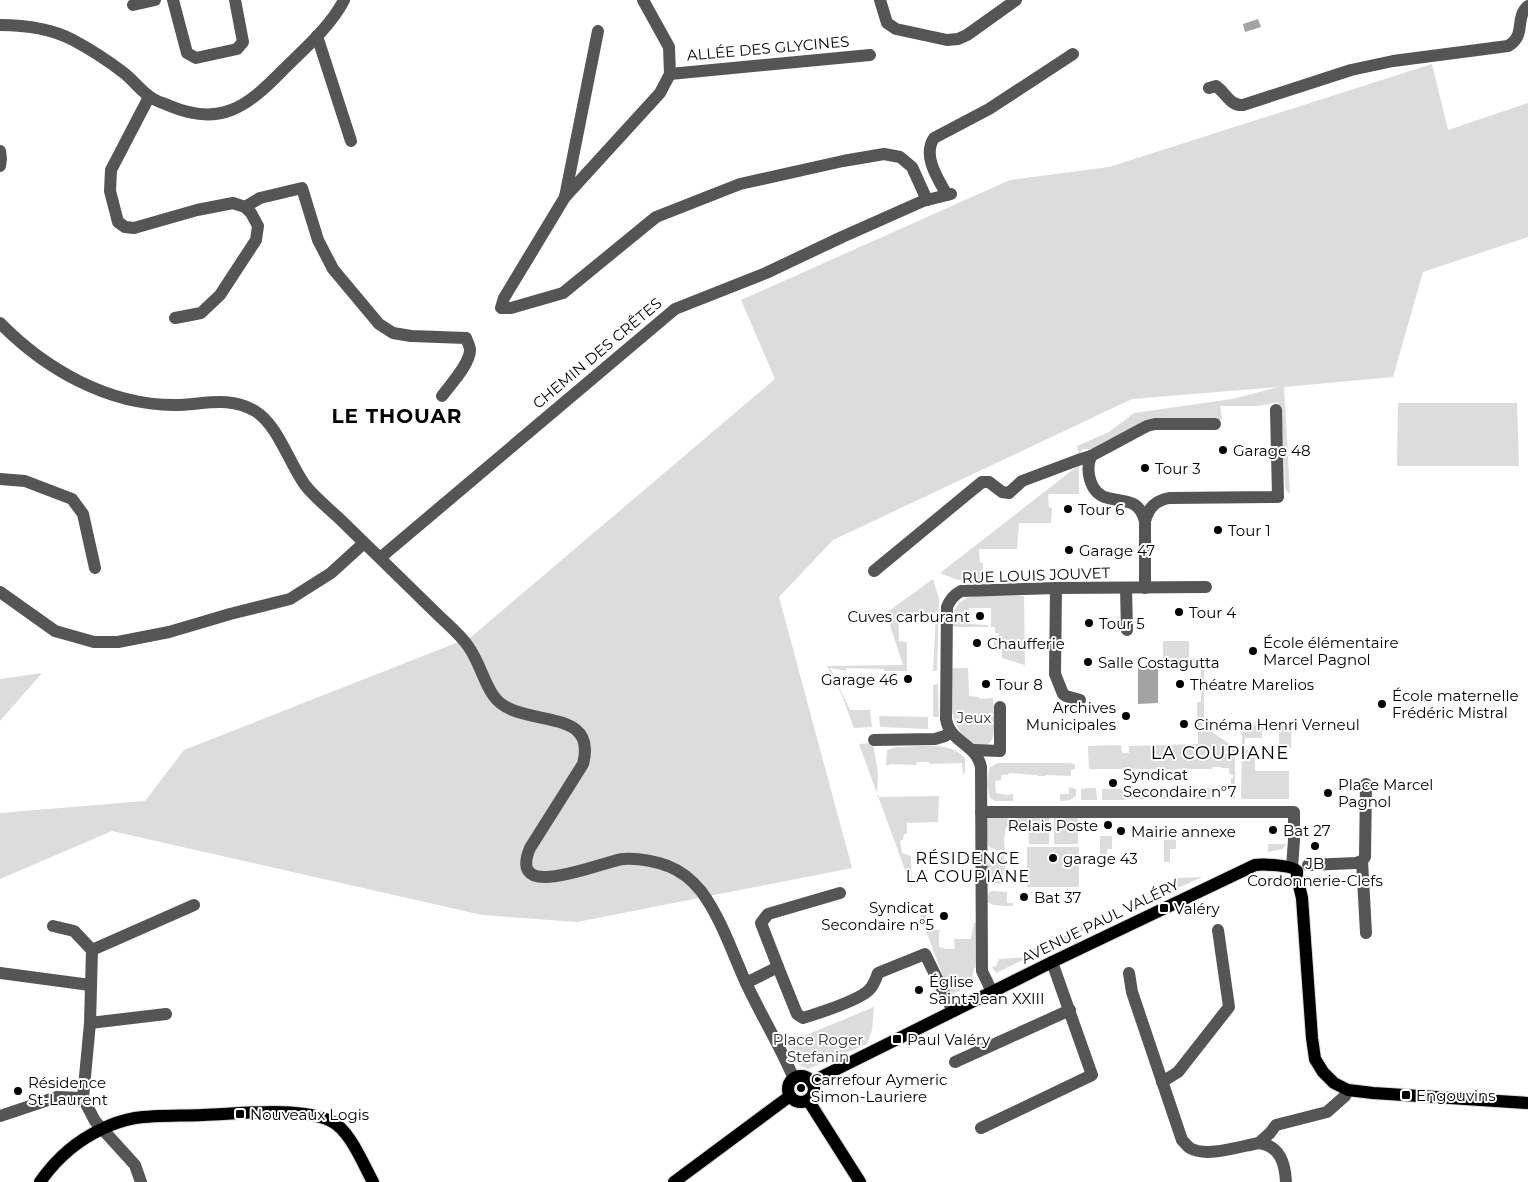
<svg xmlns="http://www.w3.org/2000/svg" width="1528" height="1182" font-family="Montserrat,sans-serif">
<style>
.green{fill:#dcdcdc}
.water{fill:#a3a3a3}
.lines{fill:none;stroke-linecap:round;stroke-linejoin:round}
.major-casing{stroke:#dbdbdb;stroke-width:14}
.minor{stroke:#555;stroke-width:12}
.major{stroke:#000;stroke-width:12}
.poi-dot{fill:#000;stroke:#fff;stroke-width:2}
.labels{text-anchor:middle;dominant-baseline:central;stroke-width:4;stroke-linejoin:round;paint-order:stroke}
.street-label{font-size:15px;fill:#000;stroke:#fff}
.poi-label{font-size:15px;fill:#000;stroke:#fff;text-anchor:start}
.park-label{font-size:15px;fill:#333;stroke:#fff}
.neighbourhood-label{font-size:16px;letter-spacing:1px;fill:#000;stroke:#fff}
.quarter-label{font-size:18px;letter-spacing:1px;fill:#000;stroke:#fff}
.district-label{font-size:20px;font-weight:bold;letter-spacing:1px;fill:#000;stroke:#fff}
</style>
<rect width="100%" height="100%" fill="#fff"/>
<g class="green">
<path d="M1432,64L1448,130L1528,103V237L1423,272L1393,377L1284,387L1290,493L1287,492L1285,487L1283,432L1278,402L1258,406H1220L1222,420H1161L1097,449H1083L1079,454L1077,446L1109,432L1134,413L1232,399L1279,387L1132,399L833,540L779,597L852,868L577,922L482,915L112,831L0,879V813L145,801L184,750L471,637L775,379L741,300L1010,180L1109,167Z"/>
<path d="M1398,403H1517L1519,466H1397Z"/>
<path d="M1079,465V494H1048L1049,507L1052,508L1051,523H1019L1017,549H979L980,563H983L982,579L958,580L940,573Z"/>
<path d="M933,579L939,599L937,671H933L936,613H898L899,641L907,642V671H884V669L846,668V671L830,668L850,710H870L872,727L854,728L841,693L827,666L903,665L886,613Z"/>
<path d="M973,596H1024L1025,665L1002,658V650L994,649V637H998L999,633H995V627H991V608H969V624L988,625V627H954L952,624C953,609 957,601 973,596Z"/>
<path d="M1163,641H1189V658H1204V721L1202,725L1235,748V799H1231V778H1233V775L1229,774V768H1221V767H1212V769H1089L1088,746L1121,745L1122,753H1129V746L1198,744L1197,702H1201V667H1163Z"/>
<path d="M951,668H968L969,696L979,697L980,699L993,698C994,707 997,735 991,741C988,746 982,745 976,745C946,728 951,698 951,668Z"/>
<path d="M42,673L0,721V679Z"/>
<path d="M938,684L939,717H933V685Z"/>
<path d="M879,716L928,717V729L880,727Z"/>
<path d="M1242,725L1292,726L1291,748H1289L1288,745H1279V731L1262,730V738H1245L1244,750H1255V771H1289V799H1241Z"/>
<path d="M873,743L878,773L877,797L939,796L938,822L907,823V834H904L903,840L900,841L902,853L911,856L912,889L859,744Z"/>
<path d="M896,747C917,747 950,740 965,758V773L963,774L962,763L929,764V762H917L916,765L890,764L889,765H886L887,750Z"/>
<path d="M998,763H1071L1075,765V769L1071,770V776L1046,775L1045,776H1038L1037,775L1009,773L1008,775H1001V780L995,781L996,793L1007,795L1013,794V801H995L990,798C987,789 986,777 990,767Z"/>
<path d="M1069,787L1076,789V796L1070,800L1060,801V794H1069Z"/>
<path d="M1088,788H1096L1097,800H1081V789Z"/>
<path d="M1131,788L1156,789V799H1131Z"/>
<path d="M1170,788H1185V799H1160V789Z"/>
<path d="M1190,788H1213L1214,799H1190Z"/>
<rect x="1102" y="789" width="24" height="11"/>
<path d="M1049,816V844H1029L1028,826L1006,827L1004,840L1005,850H996L989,847C985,838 984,825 988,817Z"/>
<rect x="1054" y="817" width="24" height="27"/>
<path d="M1100,836H1112V849H1107V855L1100,856Z"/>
<path d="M1164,840H1176V849H1170V862H1164Z"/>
<path d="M1268,844H1289H1286L1283,849L1268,852Z"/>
<rect x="1027" y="847" width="52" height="40"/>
<path d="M1004,854V862H1005V870L1003,871L1004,884L991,883L987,877L989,858L994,855Z"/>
<path d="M1202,877L1178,888L1175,883V878Z"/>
<path d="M991,891L1007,892V903H1013V906C1005,906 974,907 991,891Z"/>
<path d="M919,912H926V918H928L926,930H942L939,931V947L944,948V949H955L954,939H971L974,923H977V967L974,968C972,987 966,987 950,995Z"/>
<path d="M1081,921L1086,922L1091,927L996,973L992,967L996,966L999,959L1027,957V949L1046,948V945H1054V936H1073L1074,933H1080Z"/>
<path d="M874,1007L872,1030L867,1044L808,1069L796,1063L787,1043Z"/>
</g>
<g class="water">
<path d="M1258,19L1261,27L1245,32L1243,24Z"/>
<path d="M1138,665H1158V703L1138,704Z"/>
</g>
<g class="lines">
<g class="major-casing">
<g id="major">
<circle cx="801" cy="1089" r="13"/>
<path d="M811,1082L1052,962L1255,865C1263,864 1292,865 1297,871V877L1302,898L1312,1038L1315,1059L1323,1072L1334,1083L1348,1090L1373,1093L1528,1103"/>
<path d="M808,1100L860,1182"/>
<path d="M40,1182C56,1159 76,1141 102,1129C112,1124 124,1120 135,1118C157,1115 180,1116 203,1115C238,1114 299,1106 331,1121C350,1130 363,1164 373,1182"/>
<path d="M674,1182L790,1096"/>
</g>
</g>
<g class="minor">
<path d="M173,0L187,53L196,58L237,49L243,42L235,0"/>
<path d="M643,0L669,47L670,74L660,93L565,197L504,298L501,308H511L563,293L656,217L740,184L843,161L884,154L900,157L912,167L927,200"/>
<path d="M880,0L887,23L896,29L947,40L958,39L967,35L1016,0"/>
<path d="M133,5L155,0"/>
<path d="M0,25C26,25 50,28 73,40C88,48 111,63 124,73C133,80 140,90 149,96C155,101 163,103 170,106C220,127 247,107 282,71C303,50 331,26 344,0"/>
<path d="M317,36L351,141"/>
<path d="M670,74L870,55"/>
<path d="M1209,88L1216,86C1226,93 1230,106 1243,105L1351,70L1393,61L1508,46C1527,35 1514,18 1528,6"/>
<path d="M149,97L111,170L110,191L118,222L125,227L134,228L197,210L233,203L245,207L251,213L258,226L256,240L220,295L201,313L175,318"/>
<path d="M0,151L1,159L0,166"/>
<path d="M947,195C938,179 922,156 934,138L989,109L1073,54"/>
<path d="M565,197L598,31"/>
<path d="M245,207L260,198L302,188L318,240L333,269L379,324L393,333L411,336L466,338C467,341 470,346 470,350C470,364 450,385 442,396"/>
<path d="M0,323C45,369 108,405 174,405C202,405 229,395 255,411C278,425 289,463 305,485C316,499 332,511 345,524C375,553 405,583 435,612C446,623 460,634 468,646C479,661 483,680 493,695C516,731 599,703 583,764L530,848C506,905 603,861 623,859C637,858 654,861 668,866C681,871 692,880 701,891C721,918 732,952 746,983C761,1015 780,1046 794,1079"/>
<path d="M0,479L25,481L72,499L83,514L95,568"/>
<path d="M1145,521C1138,498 1126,503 1108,498C1090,494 1085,471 1091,456L1147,426L1155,424H1215"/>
<path d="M380,558L675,309L766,273L842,237L923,201L951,194"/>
<path d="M874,571L982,482H989L1002,492L1009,493L1022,481L1078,460L1091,456"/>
<path d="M1056,588L1055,674L1063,694L1066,696L1080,700"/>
<path d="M1126,588L1127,630"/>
<path d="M1145,588V521C1149,507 1155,501 1169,498L1278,497L1276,410"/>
<path d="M0,592L55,631L94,642H118L169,632L230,614L290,599L331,573L364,543"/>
<path d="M874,740L935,739L945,736L950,732"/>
<path d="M974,750L1000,751V707"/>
<path d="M981,812H1294V840L1292,867"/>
<path d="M1362,861L1366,933"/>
<path d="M1308,865L1356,863L1362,861L1365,857L1366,784"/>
<path d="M53,926L74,931L92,950"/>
<path d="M778,967L761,923L768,914L840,893"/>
<path d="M0,973L90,985"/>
<path d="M1129,973L1132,992L1182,1140C1184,1142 1187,1146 1190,1148C1206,1158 1241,1146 1259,1143C1280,1146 1285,1163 1286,1182"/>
<path d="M746,983L778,967L797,1014L803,1018C819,1013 858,1001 869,990C874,985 876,979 878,973L925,954L953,1011"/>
<path d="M992,992L982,971L981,767C976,743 950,743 946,719L947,607C950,599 954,595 961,591L1056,588L1206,587"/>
<path d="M90,1023L166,1014"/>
<path d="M955,1062L1070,1010"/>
<path d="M1162,1082L1178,1072L1229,1007L1218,930"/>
<path d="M0,1116L57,1097L83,1098"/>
<path d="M981,1128L1092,1075L1052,962"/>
<path d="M1259,1143L1270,1133L1276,1125L1327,1112L1345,1096L1348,1090"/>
<path d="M141,1182L135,1165L95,1121L83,1098L90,1023L92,950L194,905"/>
</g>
<use href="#major" class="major"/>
</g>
<g class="poi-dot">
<circle cx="1223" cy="450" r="5"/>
<circle cx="1145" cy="468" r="5"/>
<circle cx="1068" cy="509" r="5"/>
<circle cx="1218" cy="530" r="5"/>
<circle cx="1069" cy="550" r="5"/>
<circle cx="1179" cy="612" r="5"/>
<circle cx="980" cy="616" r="5"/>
<circle cx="1089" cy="623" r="5"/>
<circle cx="977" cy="643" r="5"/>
<circle cx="1253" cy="651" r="5"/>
<circle cx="1088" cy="662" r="5"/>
<circle cx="908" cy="679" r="5"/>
<circle cx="986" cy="684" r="5"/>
<circle cx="1180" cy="684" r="5"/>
<circle cx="1382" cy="704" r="5"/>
<circle cx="1126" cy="716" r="5"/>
<circle cx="1184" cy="724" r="5"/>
<circle cx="1113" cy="783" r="5"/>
<circle cx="1328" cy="793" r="5"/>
<circle cx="1108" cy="825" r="5"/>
<circle cx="1273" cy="830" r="5"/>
<circle cx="1121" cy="831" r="5"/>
<circle cx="1315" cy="846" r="5"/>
<circle cx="1053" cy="858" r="5"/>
<circle cx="1024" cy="897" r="5"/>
<rect x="1159" y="903" width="10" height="10" rx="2.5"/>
<circle cx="944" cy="916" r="5"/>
<circle cx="919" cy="990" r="5"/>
<rect x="892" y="1034" width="10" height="10" rx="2.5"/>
<circle cx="801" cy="1088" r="5"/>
<circle cx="18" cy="1091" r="5"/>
<rect x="1401" y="1090" width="10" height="10" rx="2.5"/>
<rect x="235" y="1109" width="10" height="10" rx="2.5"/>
</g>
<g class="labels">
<g class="street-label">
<text transform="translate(768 48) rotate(-5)">ALLÉE DES GLYCINES</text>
<text transform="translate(597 353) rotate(-40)">CHEMIN DES CRÊTES</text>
<text transform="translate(1036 575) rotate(-2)">RUE LOUIS JOUVET</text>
<text transform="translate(1100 921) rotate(-26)">AVENUE PAUL VALÉRY</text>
</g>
<g class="poi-label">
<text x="1233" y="450">Garage 48</text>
<text x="1155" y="468">Tour 3</text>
<text x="1078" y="509">Tour 6</text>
<text x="1228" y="530">Tour 1</text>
<text x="1079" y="550">Garage 47</text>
<text x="1189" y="612">Tour 4</text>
<text x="970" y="616" text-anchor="end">Cuves carburant</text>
<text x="1099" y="623">Tour 5</text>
<text x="1263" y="642">École élémentaire<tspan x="1263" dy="17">Marcel Pagnol</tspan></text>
<text x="987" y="643">Chaufferie</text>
<text x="1098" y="662">Salle Costagutta</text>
<text x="898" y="679" text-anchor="end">Garage 46</text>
<text x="996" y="684">Tour 8</text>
<text x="1190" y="684">Théatre Marelios</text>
<text x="1392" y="695">École maternelle<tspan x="1392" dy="17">Frédéric Mistral</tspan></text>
<text x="1116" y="707" text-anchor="end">Archives<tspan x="1116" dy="17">Municipales</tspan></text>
<text x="1194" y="724">Cinéma Henri Verneul</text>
<text x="1123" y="774">Syndicat<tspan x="1123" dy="17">Secondaire n°7</tspan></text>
<text x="1338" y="784">Place Marcel<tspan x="1338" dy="17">Pagnol</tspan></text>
<text x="1098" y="825" text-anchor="end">Relais Poste</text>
<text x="1283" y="830">Bat 27</text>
<text x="1131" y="831">Mairie annexe</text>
<text x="1063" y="858">garage 43</text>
<text x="1315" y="863" text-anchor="middle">JB<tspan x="1315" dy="17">Cordonnerie-Clefs</tspan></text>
<text x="1034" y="897">Bat 37</text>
<text x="934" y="907" text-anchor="end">Syndicat<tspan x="934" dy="17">Secondaire n°5</tspan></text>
<text x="1174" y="908">Valéry</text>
<text x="929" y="981">Église<tspan x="929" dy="17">Saint-Jean XXIII</tspan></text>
<text x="907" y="1039">Paul Valéry</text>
<text x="811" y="1079">Carrefour Aymeric<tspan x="811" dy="17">Simon-Lauriere</tspan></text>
<text x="28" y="1082">Résidence<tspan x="28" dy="17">St-Laurent</tspan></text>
<text x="1416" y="1095">Engouvins</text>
<text x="250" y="1114">Nouveaux Logis</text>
</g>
<g class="park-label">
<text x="974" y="717">Jeux</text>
<text x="818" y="1039">Place Roger<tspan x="818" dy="17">Stefanin</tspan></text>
</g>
<g class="neighbourhood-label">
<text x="968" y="858">RÉSIDENCE<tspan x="968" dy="18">LA COUPIANE</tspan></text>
</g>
<g class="quarter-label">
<text x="1220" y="753">LA COUPIANE</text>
</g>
<g class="district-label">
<text x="397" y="416">LE THOUAR</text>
</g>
</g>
</svg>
